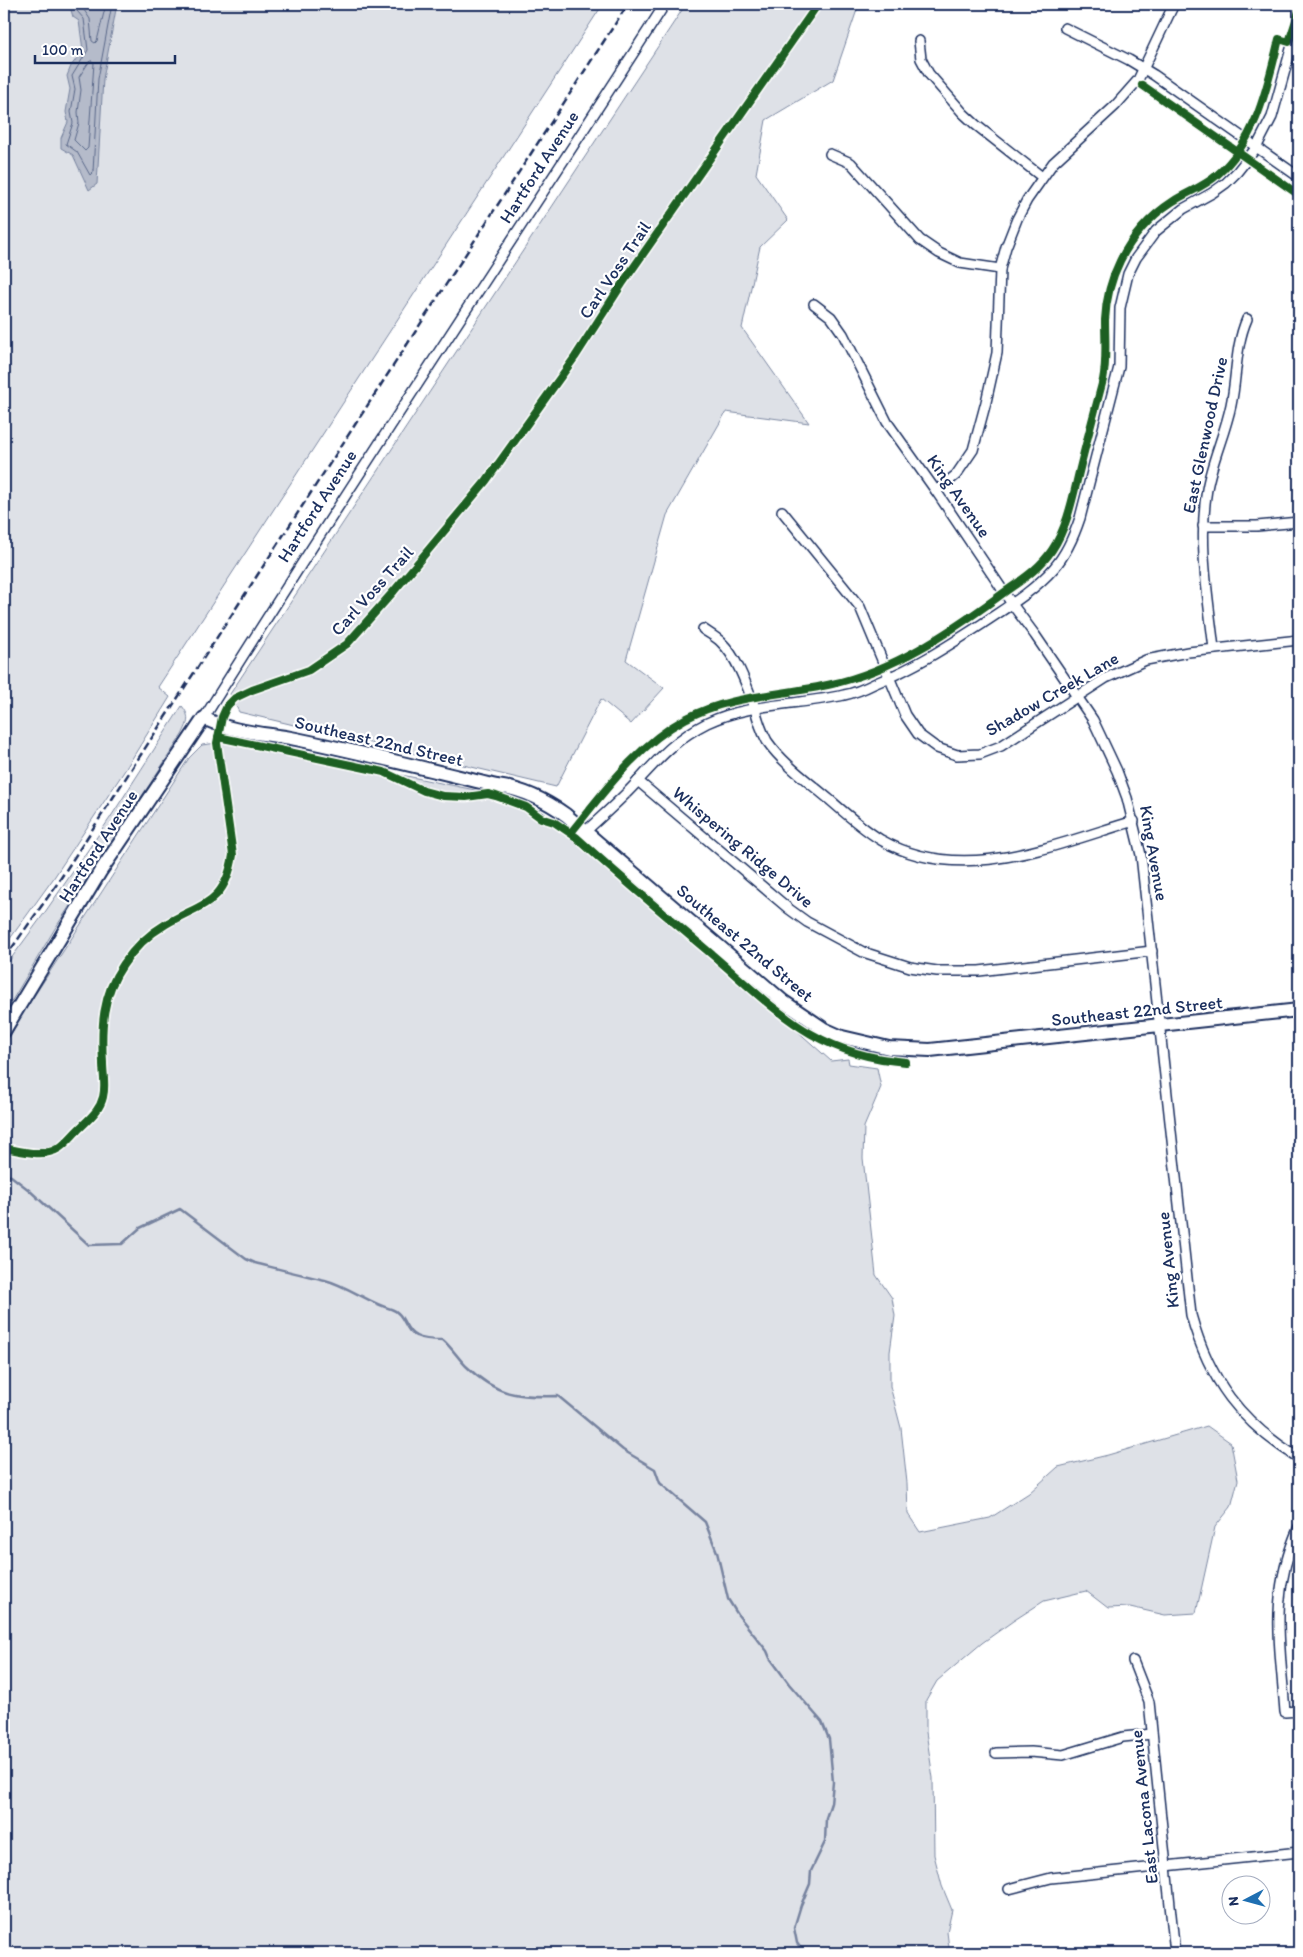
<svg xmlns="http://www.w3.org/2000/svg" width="1303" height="1957" font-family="Itim,sans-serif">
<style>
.green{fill:#dee1e7;stroke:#7c88a2}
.water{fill:#b5bbca;stroke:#77839f}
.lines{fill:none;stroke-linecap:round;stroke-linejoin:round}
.shore{stroke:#596789;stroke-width:1}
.stream{stroke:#77839f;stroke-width:2.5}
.street-casing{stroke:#1b2f5e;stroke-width:12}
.secondary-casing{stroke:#1b2f5e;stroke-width:16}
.street{stroke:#fff;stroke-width:9}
.secondary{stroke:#fff;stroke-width:12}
.rail{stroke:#1b2f5e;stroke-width:2.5;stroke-dasharray:8 4;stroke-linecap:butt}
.cycleway-casing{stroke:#fff;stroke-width:11}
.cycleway{stroke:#1b5e20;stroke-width:8}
.labels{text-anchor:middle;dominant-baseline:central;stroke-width:4.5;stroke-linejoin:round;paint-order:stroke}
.street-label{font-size:18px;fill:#1b2f5e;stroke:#fff}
</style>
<rect width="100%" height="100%" fill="#fff"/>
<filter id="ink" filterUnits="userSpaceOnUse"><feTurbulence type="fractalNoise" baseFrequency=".02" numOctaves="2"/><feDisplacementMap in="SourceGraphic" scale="10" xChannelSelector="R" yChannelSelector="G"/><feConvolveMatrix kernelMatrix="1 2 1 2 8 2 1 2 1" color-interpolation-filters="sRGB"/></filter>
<g filter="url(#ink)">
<g class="green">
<path d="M4,4H603L158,687L170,697L125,770L53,879L4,947Z"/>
<path d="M686,4H859L833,80L766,120L756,174L788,220L760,247L742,328L809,423L726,412L667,515L626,660L664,688L631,724L601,699L556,787L239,712L230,694Z"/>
<path d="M182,706C191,717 188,723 182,735L54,930L4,1014V968L43,915L110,818Z"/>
<path d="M217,743L251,744L499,795L538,809L575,833L831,1061L848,1059L849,1064L877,1068L881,1087L864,1127L863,1158L876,1275L892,1298L895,1316L890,1352V1386L901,1428L907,1483L908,1514L920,1532L990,1518L1029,1493L1058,1467L1108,1455L1207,1426L1231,1443L1238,1480L1231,1507L1215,1527L1196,1613L1165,1615L1130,1607L1108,1608L1086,1591L1044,1601L1013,1621L982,1643L937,1681L926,1700V1732L933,1778L934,1855L942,1886L952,1910L947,1932L949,1948L955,1953H4V1047L21,1016L189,758L202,745Z"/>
</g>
<path class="water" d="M74,4H117L103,79L97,184L89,190L73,155L61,148V138L68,122L66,112L70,89L67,76L71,66L83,50L79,21L73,17L71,10Z"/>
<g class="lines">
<g class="shore">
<path d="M78,4L77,11L84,19L88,50L72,76L75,89L71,112L73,123L66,144L77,152L90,175L93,172L98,79L112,4"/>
<path d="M85,4L84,10L90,19L92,41L95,43L97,41L106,4"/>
<path d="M92,61L94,63L88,148L85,151L74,140L79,123L78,112L81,90L79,77L89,62Z"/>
</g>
<path class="stream" d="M4,1175L11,1176L29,1190L89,1245L122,1244L140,1228L180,1209L246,1259L255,1263C279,1269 302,1275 325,1280C348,1286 369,1303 391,1309C405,1313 404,1331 416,1336C424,1340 435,1340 443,1340C452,1348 458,1358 466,1366C497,1396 517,1397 558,1396L623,1450L655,1469L660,1483L705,1522L717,1552L728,1599L738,1615L767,1651L770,1658L789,1684L822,1722L829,1739L833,1782L831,1803L826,1818L825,1842L811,1871L810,1884L801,1905L794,1928L797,1943L804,1953"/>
<g class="street-casing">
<g id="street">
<path d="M1065,28L1129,60L1154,75L1299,177"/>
<path d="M919,41L921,59L929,74L963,113L976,125L1042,177"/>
<path d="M830,154L851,163L920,240L939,253L960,263L1000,269"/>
<path d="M814,304L831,317L843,334L887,422L936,491L1012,604L1035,635L1093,720L1117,771L1127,798L1141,855L1191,1315C1209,1380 1241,1423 1299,1458"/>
<path d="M936,491L956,475L973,450L986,402L997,353L1000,269L1006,247L1017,219L1027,200L1053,163L1115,106L1138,80L1174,4"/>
<path d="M782,511L860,607L905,715L918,734L937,748L957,755L980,754L1001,746L1106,678L1146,660L1188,652L1299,640"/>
<path d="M1203,526H1257L1299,522"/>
<path d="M703,629C708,633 716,637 721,642C737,657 747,686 754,705C757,717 761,730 767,741C783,764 809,782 830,800C846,814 863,829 881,840C962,886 1053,845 1134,821"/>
<path d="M1214,649C1208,596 1198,542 1207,489C1212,460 1225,434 1231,405C1237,377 1235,346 1247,319"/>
<path d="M204,718C354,477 512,242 665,4"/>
<path d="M638,781L789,909L807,922L863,952L910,967L937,971H979L1152,951"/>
<path d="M586,831C603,815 622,799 638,781C660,757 677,738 707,723C749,703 799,705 844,695C855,693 866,688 876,683C914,668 948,646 982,624C1007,607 1034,591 1054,568C1066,554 1074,536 1080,518L1119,367L1120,308L1128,274L1136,258L1156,231L1183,209L1212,193L1226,183L1237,172L1256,148L1272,117L1299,20"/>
<path d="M1299,1527C1269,1593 1280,1643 1285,1712L1299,1711"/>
<path d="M1133,1661L1149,1702L1175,1953"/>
<path d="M996,1753L1031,1752L1063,1755L1123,1737L1152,1734"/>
<path d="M1009,1889L1051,1878L1299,1852"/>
</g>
</g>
<g class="secondary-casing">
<path id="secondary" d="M4,1031L100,872L204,718C232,733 266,733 296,739C364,753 430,770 497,786C523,789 545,800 566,815L784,1002L824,1029L842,1037L889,1048L930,1050L1299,1010"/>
</g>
<use href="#street" class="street"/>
<use href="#secondary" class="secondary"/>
<path class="rail" d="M4,959L55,887L628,4"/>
<g class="cycleway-casing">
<g id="cycleway">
<path d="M1142,85L1299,195"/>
<path d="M218,737L384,772L424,791L443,796L466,797L488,794L496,796L526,807L541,818L554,822L576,837C619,876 664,914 709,952C775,1008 813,1055 906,1062"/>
<path d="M573,830C606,789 639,744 685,719C731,694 782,696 832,684C894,670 947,634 998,597C1018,582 1038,571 1052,550C1068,526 1073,496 1080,468C1087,439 1095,410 1103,380C1107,360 1105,341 1105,320C1106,300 1111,279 1120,261C1131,238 1150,216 1172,202C1187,192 1204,187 1217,175C1257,140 1267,87 1279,39L1289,42L1299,11"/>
<path d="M4,1148C21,1151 43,1158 59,1148C67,1143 74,1133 81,1127C90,1118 100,1110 103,1097C106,1086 103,1074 103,1063C101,1027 102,995 123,965C134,948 149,934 166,924C204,902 225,904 233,855L217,743L222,717L227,706L235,698L252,690L309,670L347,644L394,591L486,481L575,357L622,284L818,4"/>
</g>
</g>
<use href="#cycleway" class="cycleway"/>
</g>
</g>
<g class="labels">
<g class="street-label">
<text transform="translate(539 167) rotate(-57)">Hartford Avenue</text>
<text transform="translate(615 270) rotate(-56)">Carl Voss Trail</text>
<text transform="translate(1205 435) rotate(-78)">East Glenwood Drive</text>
<text transform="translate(959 496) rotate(55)">King Avenue</text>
<text transform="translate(317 506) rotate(-57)">Hartford Avenue</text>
<text transform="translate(372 591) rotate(-48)">Carl Voss Trail</text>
<text transform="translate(1052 694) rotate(-30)">Shadow Creek Lane</text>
<text transform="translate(379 741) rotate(13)">Southeast 22nd Street</text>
<text transform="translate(98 846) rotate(-57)">Hartford Avenue</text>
<text transform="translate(743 847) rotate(40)">Whispering Ridge Drive</text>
<text transform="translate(1154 853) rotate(80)">King Avenue</text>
<text transform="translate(745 943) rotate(40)">Southeast 22nd Street</text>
<text transform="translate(1137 1011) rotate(-6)">Southeast 22nd Street</text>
<text transform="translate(1168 1260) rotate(-96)">King Avenue</text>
<text transform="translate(1144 1807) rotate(-96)">East Lacona Avenue</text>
</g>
</g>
<rect width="1303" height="1957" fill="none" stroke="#fff" stroke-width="20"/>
<rect x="10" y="10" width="1283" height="1937" fill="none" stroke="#1b2f5e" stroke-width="2" filter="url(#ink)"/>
<g transform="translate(1246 1900) rotate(264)"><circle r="24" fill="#ffffff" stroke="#a4acbf"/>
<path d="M0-4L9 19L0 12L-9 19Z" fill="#1f6fb2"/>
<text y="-8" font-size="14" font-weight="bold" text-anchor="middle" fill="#1b2f5e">N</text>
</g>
<path d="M35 55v8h140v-8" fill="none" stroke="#1b2f5e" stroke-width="2.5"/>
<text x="42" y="55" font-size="15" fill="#1b2f5e" stroke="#ffffff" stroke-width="4" paint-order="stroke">100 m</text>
</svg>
